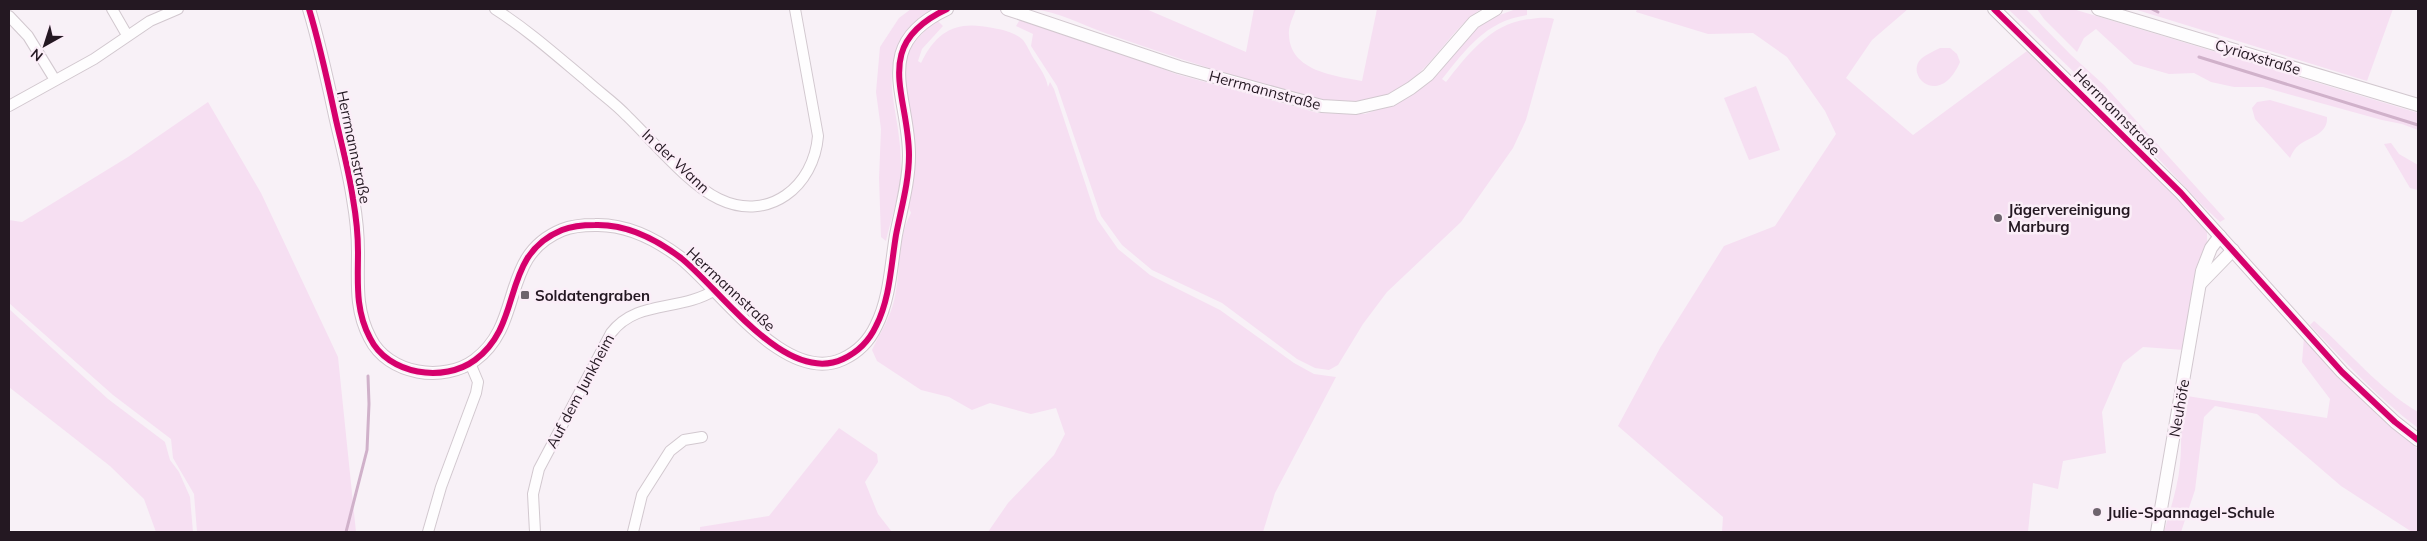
<svg xmlns="http://www.w3.org/2000/svg" width="2427" height="541" font-family="Mulish,sans-serif">
<style>
.green{fill:#f6dff2}
.lines{fill:none;stroke-linecap:round;stroke-linejoin:round}
.stream{stroke:#d0b1ca;stroke-width:3}
.minor-casing{stroke:#d2c8cf;stroke-width:12}
.tertiary-casing{stroke:#d2c8cf;stroke-width:14}
.minor{stroke:#fefdfe;stroke-width:10}
.tertiary{stroke:#fefdfe;stroke-width:12}
.cycleway-casing{stroke:#fbeef8;stroke-width:9}
.cycleway{stroke:#d6006c;stroke-width:6}
.poi-dot{fill:#6e646d;stroke:#fbeef8;stroke-width:2}
.labels{text-anchor:middle;dominant-baseline:central;stroke-width:5;stroke-linejoin:round;paint-order:stroke}
.street-label{font-size:15px;fill:#241822;stroke:#fbeef8}
.poi-label{font-size:15px;font-weight:bold;fill:#241822;stroke:#fbeef8;text-anchor:start}
</style>
<rect width="100%" height="100%" fill="#f8f1f7"/>
<g class="green">
<path d="M911,9H933C864,59 903,101 901,170C900,195 891,218 886,241L881,237L879,178L881,129L876,92L880,47L899,18Z"/>
<path d="M1033,9H1146L1246,52L1254,9H1296C1293,17 1288,27 1289,35C1290,71 1335,76 1362,81L1377,9H1481C1445,33 1429,79 1385,95C1366,102 1344,104 1325,101C1303,99 1280,89 1259,83C1207,68 1156,51 1105,33C1081,24 1058,12 1033,9Z"/>
<path d="M1516,9H1527V15C1486,21 1467,48 1442,79L1446,82C1468,54 1493,21 1531,19C1539,18 1547,17 1554,19L1526,120L1513,148L1461,222L1387,292L1363,324L1338,365L1329,370L1315,368L1297,359L1222,303L1152,270L1122,245L1101,216L1057,86L1031,46L1033,34L1016,26L1021,18L1068,32L1176,74L1318,113L1365,114L1391,105L1423,86L1438,74L1473,31L1486,20Z"/>
<path d="M1637,9H1908L1872,40L1846,78L1913,135L2027,51C2088,109 2151,167 2207,231V242L2197,270L2184,350L2143,347L2123,363L2102,412L2106,453L2063,461L2058,489L2033,483L2028,532H1722L1723,517L1618,426L1660,348L1724,246L1775,226L1836,134L1825,111L1787,57L1753,33L1708,34L1636,12Z"/>
<path d="M2008,9H2026L2071,55L2104,85L2225,219L2220,222L2204,207L2098,95Z"/>
<path d="M2037,9H2073L2418,113V130L2402,124L2382,120L2263,87H2234L2211,82L2194,73L2169,74L2134,64L2096,29L2084,38L2077,52L2044,19Z"/>
<path d="M2134,9H2393L2367,81Z"/>
<path d="M937,20L943,26L922,49L918,61L921,63C937,30 957,20 993,28C1004,30 1013,32 1022,39C1027,44 1030,53 1034,59C1040,68 1046,76 1048,87L1050,82L1054,89L1097,219L1118,249L1150,275L1220,310L1294,363L1314,374L1336,377L1275,493L1263,532H988L1008,503L1054,455L1065,434L1056,408L1031,414L990,403L972,410L949,397L921,390L877,361L872,350C882,329 890,320 895,296C901,268 897,239 911,213L906,201C905,166 895,79 909,51C915,39 927,29 937,20Z"/>
<path d="M1940,48H1950L1957,54L1960,62C1939,110 1903,74 1922,58C1927,54 1934,51 1940,48Z"/>
<path d="M1756,86L1780,150L1749,160L1724,98Z"/>
<path d="M2270,100L2327,117C2328,134 2311,136 2299,145C2295,148 2292,153 2290,158L2255,119L2252,108L2257,102Z"/>
<path d="M208,102L261,193L338,357L356,532H197L194,494L173,458L171,439L113,395L9,303V220L22,222L128,157Z"/>
<path d="M2391,143L2399,154L2418,165V190L2410,188L2384,144Z"/>
<path d="M9,309L108,399L165,442L170,460L179,472L190,497L193,532H156L144,499L110,466L9,387Z"/>
<path d="M2314,321C2349,351 2379,389 2418,412V428C2378,398 2344,361 2310,325Z"/>
<path d="M2304,337L2378,414L2418,449V532H2412L2341,486L2257,414L2215,406L2204,417L2195,490L2181,532H2164C2170,510 2178,487 2180,464C2183,441 2178,418 2187,396L2327,418L2330,399L2302,362Z"/>
<path d="M839,428L877,454L878,462L865,482L878,514L892,532H700V527L769,516Z"/>
</g>
<g class="lines">
<g class="stream">
<path d="M2152,9L2158,12"/>
<path d="M2199,57L2418,125"/>
<path d="M346,532L367,450L369,404L368,376"/>
</g>
<g class="minor-casing">
<g id="minor">
<path d="M112,9L127,35"/>
<path d="M495,9C528,30 557,56 587,81C600,93 615,103 627,116C652,140 689,185 719,199C769,223 814,186 818,136L795,9"/>
<path d="M9,16L28,36L55,80"/>
<path d="M9,106L94,59L150,21L178,9"/>
<path d="M428,532L441,487L476,393L478,382L470,363"/>
<path d="M535,532L533,494L539,469L611,333C637,299 680,312 715,290"/>
<path d="M633,532L642,495L670,451L684,440L702,437"/>
</g>
</g>
<g class="tertiary-casing">
<g id="tertiary">
<path d="M309,9C320,45 328,83 336,120C342,146 349,172 353,199C356,216 358,235 358,252C358,282 355,310 370,338C388,375 444,383 475,360C525,323 499,256 562,230C572,226 584,225 595,225C627,224 656,239 681,258C721,290 786,386 843,359C858,352 869,341 876,326C890,299 891,265 896,235C901,209 909,182 909,155C909,95 870,45 947,9"/>
<path d="M1007,9L1179,67L1295,99L1322,106L1356,108L1391,100L1411,88L1428,75L1474,22L1496,9"/>
<path d="M1994,9L2181,193L2342,372L2395,422L2418,440"/>
<path d="M2098,9L2418,105"/>
<path d="M2201,283L2233,250"/>
<path d="M2157,532L2202,271L2211,248L2220,236"/>
</g>
</g>
<use href="#minor" class="minor"/>
<use href="#tertiary" class="tertiary"/>
<g class="cycleway-casing">
<g id="cycleway">
<path d="M309,9C320,45 328,83 336,120C342,146 349,172 353,199C356,216 358,235 358,252C358,282 355,310 370,338C388,375 444,383 475,360C525,323 499,256 562,230C572,226 584,225 595,225C627,224 656,239 681,258C721,290 786,386 843,359C858,352 869,341 876,326C890,299 891,265 896,235C901,209 909,182 909,155C909,95 870,45 947,9"/>
<path d="M1994,9L2181,193L2342,372L2395,422L2418,440"/>
</g>
</g>
<use href="#cycleway" class="cycleway"/>
</g>
<g class="poi-dot">
<circle cx="1998" cy="218" r="5"/>
<rect x="520" y="290" width="10" height="10" rx="2.5"/>
<circle cx="2097" cy="512" r="5"/>
</g>
<g class="labels">
<g class="street-label">
<text transform="translate(2258 57) rotate(17)">Cyriaxstraße</text>
<text transform="translate(1265 90) rotate(15)">Herrmannstraße</text>
<text transform="translate(2117 112) rotate(45)">Herrmannstraße</text>
<text transform="translate(354 147) rotate(78)">Herrmannstraße</text>
<text transform="translate(676 161) rotate(43)">In der Wann</text>
<text transform="translate(731 289) rotate(43)">Herrmannstraße</text>
<text transform="translate(580 391) rotate(-62)">Auf dem Junkheim</text>
<text transform="translate(2179 408) rotate(-80)">Neuhöfe</text>
</g>
<g class="poi-label">
<text x="2008" y="209">Jägervereinigung<tspan x="2008" dy="17">Marburg</tspan></text>
<text x="535" y="295">Soldatengraben</text>
<text x="2107" y="512">Julie-Spannagel-Schule</text>
</g>
</g>
<rect width="2427" height="541" fill="none" stroke="#241822" stroke-width="20"/>
<g transform="translate(45 45) rotate(219)" stroke="#fbeef8" stroke-width="4" paint-order="stroke">
<path d="M0-4L9 19L0 12L-9 19Z" fill="#241822"/>
<text y="-8" font-size="14" font-weight="bold" text-anchor="middle" fill="#241822">N</text>
</g>
</svg>
